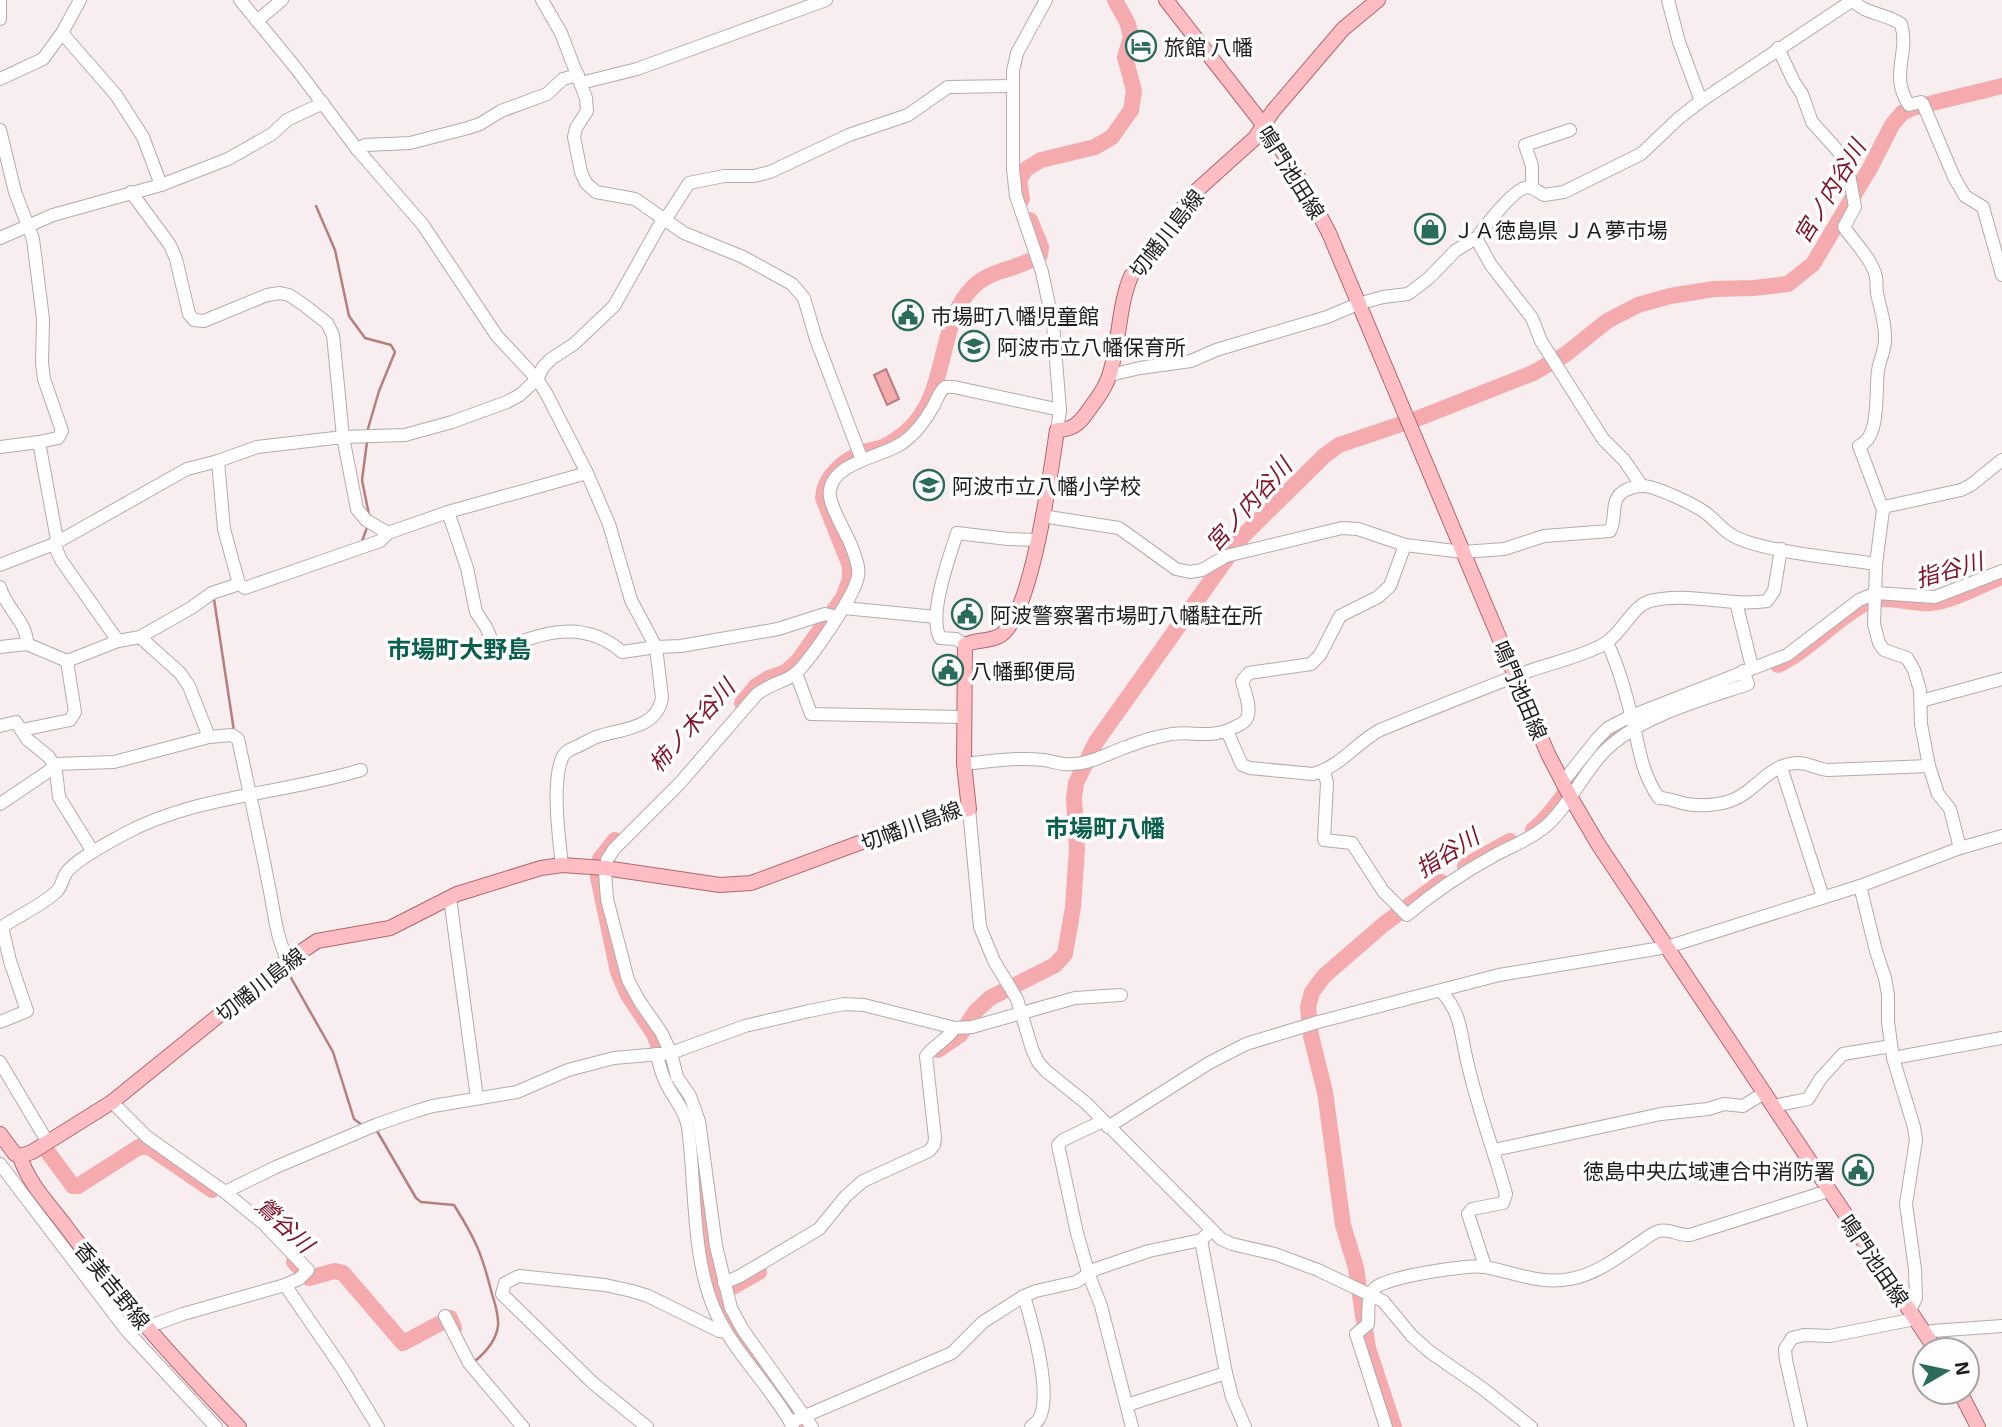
<svg xmlns="http://www.w3.org/2000/svg" width="2002" height="1427" font-family="'Exo 2','Noto Sans JP',sans-serif">
<style>
.water{fill:#f5aaae;stroke:#b57f82;stroke-width:2}
.lines{fill:none;stroke-linecap:round;stroke-linejoin:round}
.stream{stroke:#b57f82;stroke-width:2.5}
.river{stroke:#f5aaae;stroke-width:16}
.minor-casing{stroke:#b4abab;stroke-width:14}
.major-casing{stroke:#af686e;stroke-width:16}
.minor{stroke:#fff;stroke-width:12}
.major{stroke:#fdbdc2;stroke-width:14}
.labels{text-anchor:middle;dominant-baseline:central;stroke-width:7;stroke-linejoin:round;paint-order:stroke}
.poi-label{font-size:21px;fill:#201c1d;stroke:#fefefe;text-anchor:start}
.street-label{font-size:21px;fill:#201c1d;stroke:#fefefe}
.water-label{font-size:23px;font-style:italic;fill:#80152b;stroke:#fefefe}
.quarter-label{font-size:24px;font-weight:bold;fill:#0b5f4d;stroke:#fefefe}
</style>
<rect width="100%" height="100%" fill="#f8eeef"/>
<path class="water" d="M886,369L899,399L887,405L874,375Z"/>
<g class="lines">
<g class="stream">
<path d="M316,206L335,250L349,316L365,338L391,345L395,352L379,391L367,432"/>
<path d="M367,442L362,480L369,515"/>
<path d="M362,541L368,525"/>
<path d="M214,599L234,731"/>
<path d="M286,969L333,1052L354,1119L362,1125"/>
<path d="M377,1131L416,1198L421,1202L454,1205C476,1240 482,1254 492,1294C495,1304 499,1315 498,1326C496,1341 486,1352 475,1361"/>
</g>
<g class="river">
<path d="M1022,199L1019,180L1026,169L1041,160L1095,147L1112,137L1131,110L1134,91L1125,57L1131,37L1128,24L1115,0"/>
<path d="M1778,665C1811,649 1834,620 1866,603C1886,593 1910,605 1931,603C1955,600 1979,586 2002,577"/>
<path d="M742,703L756,686L769,678L786,672L798,661L843,598L850,579V566L823,498C824,476 844,460 864,452C872,449 882,449 889,444C895,441 901,436 906,432C951,393 935,325 973,287C992,268 1019,270 1040,255L1041,247L1030,220"/>
<path d="M1533,830C1565,804 1585,752 1617,730C1625,725 1637,721 1646,716"/>
<path d="M615,840L600,859L598,877L618,972L628,995L654,1034L672,1082L688,1104L693,1120"/>
<path d="M1465,866L1510,841"/>
<path d="M938,1050L960,1035L976,1011L990,998L1055,965L1065,954L1073,907L1077,849L1074,798L1076,783L1096,742L1242,537L1324,456L1339,445L1419,418L1533,373L1566,354L1607,321L1638,305L1670,296L1714,289L1754,288L1788,284L1813,264L1870,168L1892,125L1902,113L1912,108L2002,86"/>
<path d="M47,1151L73,1186H78L139,1147H149L212,1190"/>
<path d="M697,1163C701,1205 708,1284 727,1321C747,1359 780,1390 801,1427"/>
<path d="M294,1262L309,1278L335,1271L343,1273L403,1343L450,1318L454,1328"/>
<path d="M718,1295L759,1272"/>
<path d="M1394,1427L1368,1348L1356,1268L1343,1225L1325,1092L1311,1036L1308,1007L1312,992L1324,976L1384,924L1441,882"/>
</g>
<g class="minor-casing">
<g id="minor">
<path d="M240,0L295,67L357,149L423,225L497,336L537,379L546,393L587,473L609,524L631,600L656,647L662,698C657,729 620,729 596,737C589,740 583,744 576,747C571,749 566,751 563,756C551,779 559,839 562,865"/>
<path d="M542,0L561,33L586,98L587,111L576,128L574,137L581,172L586,183L596,192L635,199L684,233L743,257L792,284L804,298L816,339L862,460"/>
<path d="M1046,0L1017,53L1013,71V169L1016,196L1042,272L1053,324L1060,410L1057,430"/>
<path d="M1668,0L1679,42L1701,101"/>
<path d="M0,19V0"/>
<path d="M257,21L282,0"/>
<path d="M62,33L116,95L143,137L161,185"/>
<path d="M1778,48L1794,82L1802,94L1812,122L1839,152L1849,174L1855,207L1844,227C1854,242 1872,259 1876,277C1877,282 1876,288 1877,293C1880,309 1886,323 1885,340C1885,351 1879,361 1878,371C1875,391 1881,438 1859,446L1883,510L1876,564L1874,624L1879,643L1884,650L1907,658L1914,670L1920,690L1921,724L1929,766L1938,794L1950,809L1960,848"/>
<path d="M0,79L43,59L62,33L80,0"/>
<path d="M581,83L637,69L826,0"/>
<path d="M0,130L15,192L33,239L43,319L42,363L44,379L62,431L58,438L39,442L57,540"/>
<path d="M357,149L365,145L410,143L468,128L480,124L501,111L547,94L563,79L578,75"/>
<path d="M1532,188V166L1525,145L1570,130"/>
<path d="M131,192L170,245L176,259L189,314L194,320L204,321L267,295L280,293L289,295L304,305L327,323L333,335L343,437L357,509L366,520L388,533"/>
<path d="M1480,233C1488,223 1516,186 1529,187C1534,188 1540,193 1544,195L1564,192L1641,154L1679,118L1701,101L1853,0C1865,15 1886,13 1901,24C1910,53 1889,75 1909,105L1921,102L1923,104L1954,177L1965,196L1983,207L2002,275"/>
<path d="M0,238L53,215L161,185L228,159L272,134L287,120L323,103"/>
<path d="M1110,375L1140,368L1191,361L1216,350L1327,317L1358,304L1383,297L1408,294L1429,278L1455,251L1476,238L1491,265L1532,318L1541,341L1603,439L1624,460L1642,486"/>
<path d="M0,447L39,442"/>
<path d="M218,461L224,529L239,584"/>
<path d="M1883,510L1888,506L1961,490L1971,485L2002,460"/>
<path d="M448,512L467,568L476,612L486,627L495,648L499,650C541,633 583,618 622,652L656,647L681,646L778,629L825,614L837,617"/>
<path d="M1042,516L1119,528L1176,569L1190,572L1202,570L1226,556L1342,528L1358,529L1405,545L1463,552L1504,549L1544,536L1610,531C1618,517 1608,499 1626,490C1630,488 1638,486 1642,486C1654,485 1695,505 1706,513C1714,519 1721,528 1730,534C1758,552 1839,558 1876,564"/>
<path d="M54,544L61,560L118,641"/>
<path d="M0,565L54,544L187,469L218,461L257,447L343,437L405,435L452,422L507,402L520,395L537,379L543,367L551,359L574,344L614,306L663,219L669,214L689,183L724,176H754L770,172L849,135L908,115L948,87L1012,86"/>
<path d="M0,587C6,609 27,621 27,644"/>
<path d="M1736,602L1752,667"/>
<path d="M844,608L936,617"/>
<path d="M140,637L180,673L189,686L209,737L232,735L238,739C248,786 259,834 268,882C274,908 275,936 288,960"/>
<path d="M1607,643C1619,666 1626,696 1633,721C1639,749 1642,774 1659,798C1669,798 1677,802 1686,804C1700,806 1717,805 1730,801C1755,793 1767,765 1796,763C1808,762 1816,769 1828,770L1929,766"/>
<path d="M965,645L956,639L940,638C928,615 949,558 957,533L1008,539L1039,540"/>
<path d="M0,647L27,644L67,661L118,641L140,637L191,608L212,593L239,584L245,588L380,541L388,533L448,512L587,473"/>
<path d="M796,673L811,714L963,717"/>
<path d="M1921,701L2002,679"/>
<path d="M0,726L16,722L27,739L49,757L56,770"/>
<path d="M22,730L70,720L75,712L67,661"/>
<path d="M1227,731L1242,765L1250,768L1313,774C1340,767 1356,743 1380,730C1429,710 1479,690 1529,671C1554,662 1581,657 1604,644C1622,634 1632,606 1650,601C1689,591 1728,607 1767,601L1774,591L1781,549"/>
<path d="M54,764L114,762L209,737"/>
<path d="M964,764C990,761 1017,757 1044,760C1051,761 1058,764 1065,764C1087,766 1106,754 1126,747C1139,742 1153,737 1167,735C1192,729 1207,741 1235,727C1239,725 1245,723 1247,718C1252,708 1244,691 1242,681L1249,673L1311,664L1320,655L1340,616L1378,597L1390,586L1405,545"/>
<path d="M1781,767L1823,897"/>
<path d="M1324,771L1327,783L1324,840L1352,843L1383,891L1407,915C1434,892 1464,872 1495,855C1512,846 1531,839 1546,826C1567,808 1582,776 1601,755C1635,717 1702,700 1748,684L1743,671"/>
<path d="M1562,783L1597,739L1608,728L1631,716L1787,655L1859,600L1876,593L1935,597L2002,571"/>
<path d="M0,804L49,771H56L59,797L93,852"/>
<path d="M969,809L980,927L994,961L1017,999L1032,1049L1038,1062L1046,1071L1086,1103L1221,1239L1232,1244L1275,1254L1318,1270L1383,1301L1412,1336L1430,1352L1482,1388L1531,1427"/>
<path d="M1860,886L1876,951L1885,978L1888,995V1022L1893,1058L1914,1127L1916,1140L1906,1204L1915,1269L1916,1298L1910,1311"/>
<path d="M450,898L477,1098"/>
<path d="M1441,991C1463,1015 1460,1035 1468,1065C1478,1109 1494,1151 1506,1194L1503,1203L1472,1209L1468,1214L1484,1263L1483,1267"/>
<path d="M0,1022L27,1011L10,961L2,927C19,915 41,906 56,892C62,887 62,879 66,873C76,859 108,843 124,834C196,795 283,794 361,770"/>
<path d="M657,1054C659,1065 662,1075 667,1085C674,1099 685,1110 688,1127C696,1186 691,1264 718,1317C738,1357 772,1388 793,1427"/>
<path d="M1893,1058L2002,1038"/>
<path d="M0,1062L47,1141"/>
<path d="M112,1102L147,1137L225,1192L264,1224L308,1270L299,1279L285,1285L183,1314L147,1327"/>
<path d="M1773,1106L1808,1099L1821,1078L1843,1054L1891,1046"/>
<path d="M1103,1121L1063,1140L1058,1145L1077,1233L1089,1275L1101,1306L1132,1427"/>
<path d="M1108,1127L1209,1063L1246,1044L1318,1022L1499,975L1667,947L1860,886L1960,848L2002,836"/>
<path d="M1494,1150L1661,1114L1708,1109L1724,1104L1743,1106L1764,1093"/>
<path d="M0,1164L127,1331L216,1427"/>
<path d="M225,1192L276,1167L378,1124L416,1111L433,1106L517,1092L568,1070L614,1058L671,1053L745,1026L809,1011L844,1004L864,1005L955,1028L972,1027L1075,998L1121,995"/>
<path d="M1201,1240L1226,1373L1232,1397L1245,1427"/>
<path d="M724,1283L740,1276L819,1229L846,1196L863,1181L929,1151L934,1145L935,1138L926,1056C934,1045 947,1040 955,1028"/>
<path d="M285,1285L342,1368L378,1427"/>
<path d="M1024,1296C1032,1323 1053,1394 1039,1419C1039,1420 1032,1426 1031,1427"/>
<path d="M445,1316L469,1363L523,1427"/>
<path d="M1925,1335L1932,1331L2002,1326"/>
<path d="M1127,1405L1226,1373"/>
<path d="M791,1422L952,1353L983,1322L1024,1296L1036,1291L1076,1282L1096,1269L1149,1251L1201,1240L1211,1231"/>
<path d="M647,1427L593,1383L502,1294L505,1283L519,1276L605,1285L632,1291L648,1296L719,1331L726,1332"/>
<path d="M812,1427L743,1330L731,1308L716,1246L699,1121L690,1096L677,1077L671,1053L661,1032L640,1002L628,980L607,899L605,872L607,860L614,849L680,783L757,694C770,684 784,682 795,674C809,662 856,594 858,576C860,566 854,554 851,545C846,532 827,503 830,490C834,463 879,457 899,445C913,437 926,420 934,405C937,399 939,392 945,387H954L1060,410"/>
<path d="M1386,1427L1356,1334L1368,1324C1369,1313 1366,1296 1375,1288C1386,1277 1468,1264 1485,1267C1512,1272 1542,1285 1570,1279C1594,1275 1616,1259 1636,1245C1643,1241 1651,1233 1659,1231C1669,1228 1679,1236 1690,1235L1828,1191"/>
<path d="M1801,1427L1786,1360L1785,1349L1792,1338L1804,1335L1830,1336L1915,1319"/>
</g>
</g>
<g class="major-casing">
<g id="major">
<path d="M1166,0L1276,141L1310,197L1329,233L1548,754L1571,798L1598,844L1936,1350"/>
<path d="M0,1134L15,1154L20,1156C27,1181 48,1203 64,1224C117,1296 177,1363 239,1427"/>
<path d="M20,1156L32,1152L112,1102L280,966L317,941L390,928L457,894L541,868L562,865L605,868L720,885L751,883L924,819L969,809L964,764L965,645C976,639 991,642 1001,635C1032,614 1051,470 1057,430C1073,430 1080,423 1088,411C1097,399 1106,387 1110,373C1120,341 1118,307 1131,276L1195,192L1255,138L1273,111L1343,29L1378,0"/>
<path d="M1960,1392L1978,1427"/>
</g>
</g>
<use href="#minor" class="minor"/>
<use href="#major" class="major"/>
</g>
<defs>
<g id="hotel-ring" transform="scale(1.575)"><circle r="9.5" fill="#fefefe" stroke="#2a6b5a" stroke-width="1.5"/><path d="M-6-4.5h1.5V1H6V5H4.5V3h-9V5H-6ZM-4 0a1.8 1.8 0 1 1 3.6 0ZM.5 0V-2.5h3Q6-2.5 6 0Z" fill="#2a6b5a"/></g>
<g id="shop-ring" transform="scale(1.575)"><circle r="9.5" fill="#fefefe" stroke="#2a6b5a" stroke-width="1.5"/><path d="M-5-2.5h2.3a2.7 3.5 0 0 1 5.4 0H5L5.5 6h-11ZM-1.5-2.5h3a1.5 2.3 0 0 0-3 0Z" fill="#2a6b5a"/></g>
<g id="civic-ring" transform="scale(1.575)"><circle r="9.5" fill="#fefefe" stroke="#2a6b5a" stroke-width="1.5"/><path d="M-.6-6.5H3V-4.5H.6V-3L4-1V1h2V6H-6V1h2V-1L-.6-3ZM-1.2 2.5V6h2.4V2.5Z" fill="#2a6b5a"/></g>
<g id="school-ring" transform="scale(1.575)"><circle r="9.5" fill="#fefefe" stroke="#2a6b5a" stroke-width="1.5"/><path d="M0-5L7-2L0 1L-7-2ZM-4 1L0 2.5L4 1V4Q0 6-4 4Z" fill="#2a6b5a"/></g>
</defs>
<g fill-rule="evenodd">
<use href="#hotel-ring" x="1141" y="46"/>
<use href="#shop-ring" x="1430" y="229"/>
<use href="#civic-ring" x="908" y="315"/>
<use href="#school-ring" x="974" y="346"/>
<use href="#school-ring" x="929" y="485"/>
<use href="#civic-ring" x="967" y="614"/>
<use href="#civic-ring" x="948" y="670"/>
<use href="#civic-ring" x="1858" y="1170"/>
</g>
<g class="labels">
<g class="poi-label">
<text x="1164" y="46">旅館 八幡</text>
<text x="1453" y="229">ＪＡ徳島県 ＪＡ夢市場</text>
<text x="931" y="315">市場町八幡児童館</text>
<text x="997" y="346">阿波市立八幡保育所</text>
<text x="952" y="485">阿波市立八幡小学校</text>
<text x="990" y="614">阿波警察署市場町八幡駐在所</text>
<text x="971" y="670">八幡郵便局</text>
<text x="1835" y="1170" text-anchor="end">徳島中央広域連合中消防署</text>
</g>
<g class="street-label">
<text transform="translate(1292 172) rotate(58)">鳴門池田線</text>
<text transform="translate(1166 233) rotate(-52)">切幡川島線</text>
<text transform="translate(1521 690) rotate(67)">鳴門池田線</text>
<text transform="translate(911 825) rotate(-20)">切幡川島線</text>
<text transform="translate(260 984) rotate(-38)">切幡川島線</text>
<text transform="translate(1875 1260) rotate(56)">鳴門池田線</text>
<text transform="translate(113 1285) rotate(51)">香美吉野線</text>
</g>
<g class="water-label">
<text transform="translate(1829 191) rotate(-59)">宮ノ内谷川</text>
<text transform="translate(1248 504) rotate(-48)">宮ノ内谷川</text>
<text transform="translate(1949 569) rotate(-16)">指谷川</text>
<text transform="translate(691 725) rotate(-48)">柿ノ木谷川</text>
<text transform="translate(1447 852) rotate(-32)">指谷川</text>
<text transform="translate(285 1224) rotate(43)">鶯谷川</text>
</g>
<g class="quarter-label">
<text x="459" y="648">市場町大野島</text>
<text x="1105" y="827">市場町八幡</text>
</g>
</g>
<g transform="translate(1946 1371) rotate(81)"><circle r="33" fill="#fefefe" stroke="#a5a4a4" stroke-width="2"/>
<path d="M0-5L12 26L0 18L-12 26Z" fill="#2a6b5a"/>
<text y="-10" font-size="19" font-weight="bold" text-anchor="middle" fill="#201c1d">N</text>
</g>
</svg>
